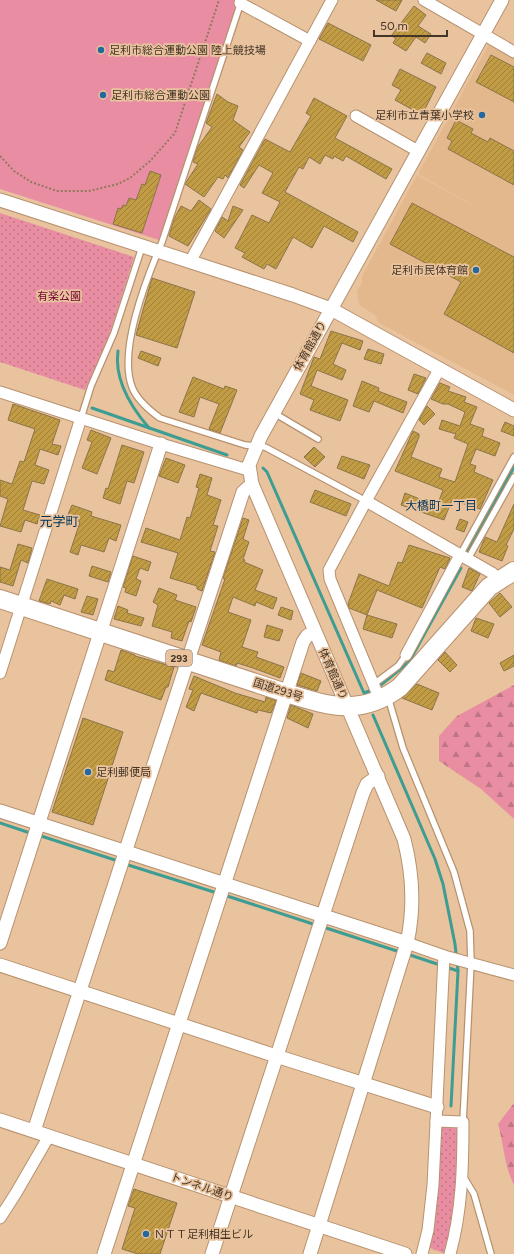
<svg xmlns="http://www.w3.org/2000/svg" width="514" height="1254" font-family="Figtree,'Noto Sans JP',sans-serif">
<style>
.built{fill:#e4b88d}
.grass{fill:#e98ea2}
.forest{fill:url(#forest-firs)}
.park{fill:url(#park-dots)}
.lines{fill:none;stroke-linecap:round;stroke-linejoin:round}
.stream{stroke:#3d9d93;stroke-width:3}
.building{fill:url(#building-hatch);stroke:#8a7549}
.service-casing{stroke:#b7926f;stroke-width:8}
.minor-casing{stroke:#b7926f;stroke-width:13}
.tertiary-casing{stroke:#b7926f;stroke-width:15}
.trunk-casing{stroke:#b7926f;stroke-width:20}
.path{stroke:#91785e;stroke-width:2;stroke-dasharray:2 2;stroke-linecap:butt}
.service{stroke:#fff;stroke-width:5.5}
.minor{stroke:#fff;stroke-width:11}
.tertiary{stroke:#fff;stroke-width:13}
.trunk{stroke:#fff;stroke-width:18}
.poi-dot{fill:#24699e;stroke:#e9c39e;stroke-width:1.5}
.labels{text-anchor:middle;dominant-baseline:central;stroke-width:3.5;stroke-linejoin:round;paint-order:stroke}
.shield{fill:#e9c39e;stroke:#76604a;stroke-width:1}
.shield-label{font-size:10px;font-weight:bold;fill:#443526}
.poi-label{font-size:11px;fill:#443526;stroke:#e9c39e;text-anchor:start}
.park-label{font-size:11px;fill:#720030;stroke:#e9c39e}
.street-label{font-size:11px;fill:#443526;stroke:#e9c39e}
.neighbourhood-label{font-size:12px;fill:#003255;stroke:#e9c39e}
.quarter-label{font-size:13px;fill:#003255;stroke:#e9c39e}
</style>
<defs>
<pattern id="forest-firs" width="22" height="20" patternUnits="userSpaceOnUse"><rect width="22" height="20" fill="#e98ea2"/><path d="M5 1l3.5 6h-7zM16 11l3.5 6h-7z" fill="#be7584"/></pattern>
<pattern id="park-dots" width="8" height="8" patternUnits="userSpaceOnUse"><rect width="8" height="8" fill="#e98ea2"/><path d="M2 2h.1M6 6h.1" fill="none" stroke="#be7584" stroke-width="1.8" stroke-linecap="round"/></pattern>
<pattern id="building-hatch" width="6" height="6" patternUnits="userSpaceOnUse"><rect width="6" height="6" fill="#c29c45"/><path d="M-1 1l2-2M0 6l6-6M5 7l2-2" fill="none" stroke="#9f8039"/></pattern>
</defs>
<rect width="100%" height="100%" fill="#e9c39e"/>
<path class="built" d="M488,46H495L514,57V395L379,323L375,315L359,305L357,291L362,283V276L417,175L490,215L418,174Z"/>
<path class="grass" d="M0,0H238L159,240L0,189Z"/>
<g class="forest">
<path d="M514,685V819L481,789L439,761V736L457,716Z"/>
<path d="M514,1103V1185C504,1166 504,1144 498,1124Z"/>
</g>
<g class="park">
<path d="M0,213L134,257L110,333L85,390L0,362Z"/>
<path d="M457,1126L459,1128L454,1209L446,1254L430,1248L434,1219L441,1127Z"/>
</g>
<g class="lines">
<g class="stream">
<path d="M118,351C114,379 131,407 149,428"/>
<path d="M92,408L227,455"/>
<path d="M263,468L267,472L364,693L372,690"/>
<path d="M468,551L514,467"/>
<path d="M377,688L409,662L461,568"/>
<path d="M373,715L435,859L443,884L455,944L458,971L451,1106"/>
<path d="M0,823L33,834"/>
<path d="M38,835L118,861"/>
<path d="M125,864L217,893"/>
<path d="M224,895L316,925"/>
<path d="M323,927L400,952"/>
<path d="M407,954L458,971"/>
</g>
</g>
<g class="building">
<path d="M376,0H402L396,11Z"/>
<path d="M414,6L426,15L418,26L431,34L425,43L416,37L406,51L393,43L396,38L391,36Z"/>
<path d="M328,23L371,45L363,61L319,39Z"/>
<path d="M427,53L446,63L441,74L421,63Z"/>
<path d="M491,55L514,67V102L476,82Z"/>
<path d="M400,69L436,87L422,115L395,100L401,90L392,85Z"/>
<path d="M217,94L228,102L238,106L233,120L250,132L239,147L243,150L228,178L225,175L223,179L218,177L204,197L185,184L198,164L193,162L197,148L212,127L206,123Z"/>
<path d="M314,98L347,116L335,138L392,169L386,179L346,156L343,161L334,156L333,159L325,155L320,164L309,157L303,169L299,167L285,192L358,232L353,242L324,226L312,248L293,237L276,269L267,264L264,269L242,257L245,253L235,248L252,215L269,223L280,202L262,193L273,173L259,165L244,188L240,185L265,139L290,152L311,116L306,113Z"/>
<path d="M456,120L473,129L471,133L488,142L490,138L514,151V185L448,149L452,141L447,138Z"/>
<path d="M150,171L161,175L142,233L113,224L118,208L121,209L123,205L126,206L129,198L136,200L142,184L145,185Z"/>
<path d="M199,200L211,209L188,246L169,236L174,219L181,206L191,211Z"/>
<path d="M412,203L514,257V353L444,314L461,282L390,244Z"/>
<path d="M233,206L243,210L224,238L215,231L222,217L228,221Z"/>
<path d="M152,278L195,292L177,348L136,335Z"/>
<path d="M331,331L363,341L360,350L342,343L333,364L346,370L342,380L317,370L311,386L348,400L340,421L310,410L314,400L300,394L314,357L320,359Z"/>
<path d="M368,349L384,354L381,364L364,359Z"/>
<path d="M141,351L161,358L158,366L138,358Z"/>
<path d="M414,374L426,378L418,394L408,390Z"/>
<path d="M193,377L224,389L225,386L237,390L220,433L209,429L219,404L200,397L194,417L179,412Z"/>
<path d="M362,381L379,388L378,391L407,402L403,413L374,401L369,412L353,406Z"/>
<path d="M440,383L450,387L448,391L466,397L464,402L477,407L470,424L484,429L482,436L500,443L495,456L476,449L470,464L476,466L474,472L493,480L480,509L452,500L444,520L401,505L405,493L437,506L443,490L395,471L413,431L419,434V437L411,457L442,469L439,477L455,482L468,444L454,438L456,434L439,429L442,420L460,426L465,412L448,404H443L431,399Z"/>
<path d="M13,404L60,420L52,444L61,446L58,455L40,449L35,465L49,470L44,484L32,481L23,510L40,515L37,524L25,520L21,532L0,526L8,499L0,496V480L12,484L20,461L24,462L35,429L8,420Z"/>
<path d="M427,406L435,414L424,425L419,420Z"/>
<path d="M505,422L514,426V436L501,431Z"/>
<path d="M91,430L111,438L97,474L82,468L92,442L87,440Z"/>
<path d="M122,445L144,452L134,483L127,481L120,504L103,498L106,488L108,489Z"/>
<path d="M314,447L325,457L315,467L304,457Z"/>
<path d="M342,456L370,465L364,479L337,468Z"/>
<path d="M166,458L185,465L178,483L159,476Z"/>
<path d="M200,474L212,478L207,495L221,500L213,525L218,526L210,551L215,552L202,591L197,589V586L170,578L178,553L141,542L146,528L180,540L187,517L190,518L199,488L196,487Z"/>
<path d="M315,490L351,504L346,516L310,502Z"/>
<path d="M514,504V529L506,545L508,546L502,561L479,552L485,537L497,542Z"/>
<path d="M72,505L92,512L91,516L121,525L116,541L109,538L104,552L81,545L78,555L70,552L80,522L67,517Z"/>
<path d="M243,518L249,520L243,539L249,542L243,559L245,560L244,562L263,570L255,590L277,598L273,609L256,602L255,606L233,597L228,612L251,620L242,647L258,652L256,657L284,667L280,678L253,668L237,663L236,666L219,660L221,652L202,645L225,579L223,578Z"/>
<path d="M460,519L468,522L464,532L456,529Z"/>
<path d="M18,544L32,548L28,563L21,560L13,586L0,582V567L10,570Z"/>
<path d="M409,545L450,558L445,569L440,567L422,608L377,590L367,615L349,608L348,604L359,574L389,586L398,562L402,563Z"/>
<path d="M133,556L151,562L148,571L140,568L136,579L141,581L136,596L125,592L126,588L123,587Z"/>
<path d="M92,566L111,572L108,582L89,576Z"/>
<path d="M469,568L480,574L472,591L462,587Z"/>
<path d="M47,579L78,589L75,599L64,595L60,605L51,601L50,604L39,601Z"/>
<path d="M159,588L177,595L175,600L196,607L191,622L189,621L182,641L171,638L172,632L152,626L158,605L153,602Z"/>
<path d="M500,593L512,607L500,617L489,603Z"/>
<path d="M87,596L98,599L93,615L81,612Z"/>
<path d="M118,606L128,610L127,613L144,618L141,626L114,619Z"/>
<path d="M281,607L293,611L291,620L278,615Z"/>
<path d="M367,615L397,624L392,638L363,629Z"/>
<path d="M476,618L494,624L488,638L471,631Z"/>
<path d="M267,625L283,630L279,641L264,637Z"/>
<path d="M121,650L135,655V656L174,667L168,687H166L161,700L105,680L108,670L114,672Z"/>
<path d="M445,652L457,665L450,672L438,660Z"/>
<path d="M514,655V666L504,671L500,663Z"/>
<path d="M301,673L321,681L317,691L297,685Z"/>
<path d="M194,676L235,693L265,702L266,697L276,701L271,713L258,710L257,713L201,693L194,711L186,707L193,690L189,689Z"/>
<path d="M417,684L439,693L432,710L402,698Z"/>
<path d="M291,705L313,714L308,728L287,718Z"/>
<path d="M83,718L123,732L93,825L52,812Z"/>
<path d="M134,1189L177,1203L160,1254H138L122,1249L135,1208L128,1206Z"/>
</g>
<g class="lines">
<g class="service-casing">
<g id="service">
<path d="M241,2L162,242C147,277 118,350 132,387C137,400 149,410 160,418L245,445L265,447L366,501"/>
<path d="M274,413L318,439"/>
<path d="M81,418L91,386L114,333L142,247"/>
<path d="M460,555L514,457"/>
<path d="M468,559L514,477"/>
<path d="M374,684L398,666L406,655"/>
<path d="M388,697L403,748L454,872L470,931L471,963L463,1122"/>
<path d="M463,1176L474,1194L491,1254"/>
</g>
</g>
<g class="minor-casing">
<g id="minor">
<path d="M424,0L514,52"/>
<path d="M240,3L310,41"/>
<path d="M356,116L418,151"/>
<path d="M190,262L332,0"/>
<path d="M0,392L161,444L248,470"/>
<path d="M366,501L492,573L499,579"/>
<path d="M406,655L460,555"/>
<path d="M0,673L81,418"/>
<path d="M380,700L330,579L329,570L366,501L440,368"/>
<path d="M407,943L444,956L514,975"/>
<path d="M436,1121L463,1122C463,1167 462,1211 450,1254"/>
<path d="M0,1218L16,1193L49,1136"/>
<path d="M422,1254L428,1230L433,1185L444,956"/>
</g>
</g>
<g class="tertiary-casing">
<g id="tertiary">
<path d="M0,200L293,295L331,309L514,410"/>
<path d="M0,811L407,943"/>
<path d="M0,943L161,444"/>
<path d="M0,965L276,1056L437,1107"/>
<path d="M0,1120L405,1254"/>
<path d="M34,1131L243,492L252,484"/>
<path d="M104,1254L303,642L307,636L314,632"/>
<path d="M212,1254L363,793L367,784L378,776"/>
<path d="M310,1254L407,943C415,907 413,874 404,839L252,484L249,465L261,436L502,0"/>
</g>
</g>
<g class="trunk-casing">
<path id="trunk" d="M0,599L286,693C329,706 361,717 400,687L489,587L514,571"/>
</g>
<path class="path" d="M0,156L14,171L31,182L57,191H89L118,184L130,178L150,161L175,133L219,0"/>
<use href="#service" class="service"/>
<use href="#minor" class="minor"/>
<use href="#tertiary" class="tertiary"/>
<use href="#trunk" class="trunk"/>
</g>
<g class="poi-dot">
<circle cx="101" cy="50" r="4"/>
<circle cx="103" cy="95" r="4"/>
<circle cx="482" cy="115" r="4"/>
<circle cx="476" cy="270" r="4"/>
<circle cx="88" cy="772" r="4"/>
<circle cx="146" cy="1234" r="4"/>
</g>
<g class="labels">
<rect class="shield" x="166" y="650" width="26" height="16" rx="3"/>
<g class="shield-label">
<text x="179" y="658">293</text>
</g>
<g class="poi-label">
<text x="109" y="50">足利市総合運動公園 陸上競技場</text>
<text x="111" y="95">足利市総合運動公園</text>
<text x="474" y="115" text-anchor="end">足利市立青葉小学校</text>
<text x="468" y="270" text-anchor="end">足利市民体育館</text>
<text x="96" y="772">足利郵便局</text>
<text x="154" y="1234">ＮＴＴ足利相生ビル</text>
</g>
<g class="park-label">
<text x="59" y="296">有楽公園</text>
</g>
<g class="street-label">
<text transform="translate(310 346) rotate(-61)">体育館通り</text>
<text transform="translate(333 674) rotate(66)">体育館通り</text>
<text transform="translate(278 690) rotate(18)">国道293号</text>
<text transform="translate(202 1187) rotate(19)">トンネル通り</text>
</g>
<g class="neighbourhood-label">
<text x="441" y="506">大橋町一丁目</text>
</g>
<g class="quarter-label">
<text x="59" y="521">元学町</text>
</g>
</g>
<path d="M374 30v6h73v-6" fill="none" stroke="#443526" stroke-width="2"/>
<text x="380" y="30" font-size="12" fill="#443526" stroke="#e9c39e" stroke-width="3" paint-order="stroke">50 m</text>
</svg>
